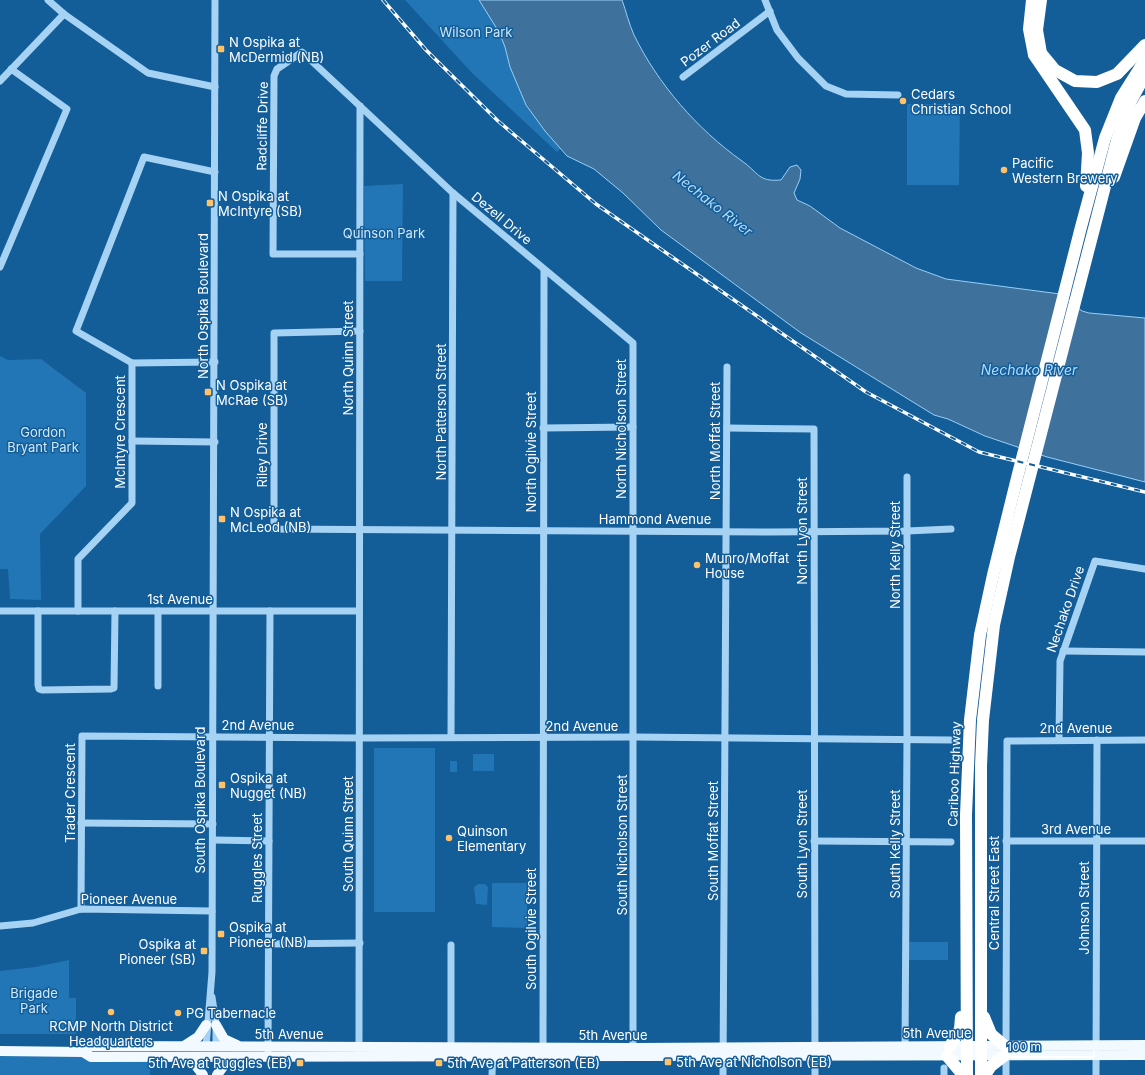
<svg xmlns="http://www.w3.org/2000/svg" width="1145" height="1075" font-family="Inter,sans-serif">
<style>
.green{fill:#2276b6}
.water{fill:#3e729d;stroke:#98cff6}
.lines{fill:none;stroke-linecap:round;stroke-linejoin:round}
.minor{stroke:#a6d2f3;stroke-width:7}
.major{stroke:#f2f9ff;stroke-width:10}
.highway{stroke:#fff;stroke-width:12}
.rail-casing{stroke:#fff;stroke-width:3.5}
.rail{stroke:#135d99;stroke-width:2;stroke-dasharray:6;stroke-linecap:butt}
.poi-dot{fill:#ffc268;stroke:#135d99;stroke-width:1.5}
.labels{text-anchor:middle;dominant-baseline:central;stroke-width:3;stroke-linejoin:round;paint-order:stroke}
.park-label{font-size:13px;fill:#cee9fd;stroke:#135d99}
.poi-label{font-size:13px;fill:#fff;stroke:#135d99;text-anchor:start}
.street-label{font-size:13px;fill:#fff;stroke:#135d99}
.water-label{font-size:14px;font-style:italic;fill:#b3dbfa;stroke:#135d99}
</style>
<rect width="100%" height="100%" fill="#135d99"/>
<g class="green">
<path d="M405,0H495L568,141L557,152L472,73Z"/>
<path d="M907,104H960L959,185H907Z"/>
<path d="M403,184L402,281H365L364,186Z"/>
<path d="M0,356L8,360L41,359L86,393V486L40,534L41,600L10,599L8,569H0Z"/>
<rect x="374" y="748" width="61" height="164"/>
<rect x="473" y="754" width="21" height="17"/>
<rect x="450" y="761" width="7" height="11"/>
<path d="M492,883H527V928L492,927Z"/>
<path d="M478,884H485L488,887L487,905L476,904L474,887Z"/>
<rect x="908" y="942" width="40" height="18"/>
<path d="M69,960V998H76V1034H0V971L35,967Z"/>
<path d="M0,1049L151,1050L150,1075H0Z"/>
</g>
<path class="water" d="M479,0H622C626,11 629,24 634,35C658,84 697,129 742,161C759,173 758,182 781,180L790,167L797,165L801,170L800,179L794,193L797,200L810,206L840,228L916,268L946,279L1060,294L1082,311L1089,313L1145,318V482L1047,457L985,436L948,419L934,415L801,333L661,230L623,193L594,169L567,156L545,131L526,105L510,67L505,47L499,32Z"/>
<g class="lines">
<g class="minor">
<path d="M48,0L64,14L148,73L215,87"/>
<path d="M765,0L777,30L798,58L826,86L846,94L898,95"/>
<path d="M683,77L770,11"/>
<path d="M0,81L64,14"/>
<path d="M360,254H273L274,76L277,69L302,52L453,193L633,343V1052"/>
<path d="M0,267L67,109L11,69"/>
<path d="M360,331L274,333V529L770,532L907,531L951,529"/>
<path d="M215,362L132,363L76,331L144,157L215,172"/>
<path d="M543,428L633,427"/>
<path d="M727,428L814,429L815,1075"/>
<path d="M132,441L215,442"/>
<path d="M0,611H359"/>
<path d="M38,611V685L39,689L42,690L111,689L114,688L115,611"/>
<path d="M78,611V559L132,503V363"/>
<path d="M1063,651L1145,652"/>
<path d="M158,686V611"/>
<path d="M451,737L453,193"/>
<path d="M1059,739L1060,661L1095,561L1145,569"/>
<path d="M81,823L213,824"/>
<path d="M213,840L269,841"/>
<path d="M814,841L951,842"/>
<path d="M1006,841H1145"/>
<path d="M81,909L82,736L360,738L634,737L951,740"/>
<path d="M0,926L33,923L81,909L212,911"/>
<path d="M269,944L360,943"/>
<path d="M212,997L216,1023V1047"/>
<path d="M1006,1046L1007,741L1145,740"/>
<path d="M206,1047L212,972L215,0"/>
<path d="M359,1050L360,106"/>
<path d="M268,1051L270,611"/>
<path d="M451,1051V945"/>
<path d="M905,1051L907,740V477"/>
<path d="M543,1052L544,270"/>
<path d="M1006,1056V1075"/>
<path d="M492,1075L493,1052"/>
<path d="M723,1075L727,367"/>
<path d="M944,1075V1068"/>
<path d="M1096,1075L1097,740"/>
</g>
<g class="major">
<path d="M216,1025L224,1039L237,1045"/>
<path d="M184,1046L198,1037L206,1025"/>
<path d="M0,1051L83,1052L91,1046L633,1048L1145,1045"/>
<path d="M83,1052L91,1057L1145,1055"/>
<path d="M183,1058L194,1063L203,1075"/>
<path d="M217,1075L225,1064L238,1058"/>
</g>
<g class="highway">
<path d="M1032,0L1029,29L1034,55L1085,130L1088,153L1086,186"/>
<path d="M1041,0L1037,30L1041,53L1055,70L1075,81L1097,82L1117,74L1145,45"/>
<path d="M1114,177L1135,118L1145,101"/>
<path d="M984,1017L991,1034L1005,1046"/>
<path d="M950,1046L960,1029L961,1017"/>
<path d="M947,1056L963,1075"/>
<path d="M967,1075L966,815L970,720L980,635L993,575L1017,478L1081,227L1105,138L1121,98L1145,60"/>
<path d="M981,1075V766L983,720L994,625L1009,557L1117,140L1131,101L1145,75"/>
<path d="M985,1075L991,1066L1004,1056"/>
</g>
<g class="rail-casing">
<path id="rail" d="M383,0L426,50L498,121L596,204L866,392L979,452L1145,492"/>
</g>
<use href="#rail" class="rail"/>
</g>
<g class="poi-dot">
<rect x="217" y="45" width="8" height="8" rx="2"/>
<circle cx="903" cy="101" r="4"/>
<circle cx="1004" cy="170" r="4"/>
<rect x="206" y="199" width="8" height="8" rx="2"/>
<rect x="204" y="388" width="8" height="8" rx="2"/>
<rect x="218" y="515" width="8" height="8" rx="2"/>
<circle cx="697" cy="565" r="4"/>
<rect x="218" y="781" width="8" height="8" rx="2"/>
<circle cx="449" cy="838" r="4"/>
<rect x="217" y="930" width="8" height="8" rx="2"/>
<rect x="200" y="947" width="8" height="8" rx="2"/>
<circle cx="111" cy="1012" r="4"/>
<circle cx="178" cy="1013" r="4"/>
<rect x="664" y="1058" width="8" height="8" rx="2"/>
<rect x="296" y="1059" width="8" height="8" rx="2"/>
<rect x="435" y="1059" width="8" height="8" rx="2"/>
</g>
<g class="labels">
<g class="park-label">
<text x="476" y="32">Wilson Park</text>
<text x="384" y="233">Quinson Park</text>
<text x="43" y="432">Gordon<tspan x="43" dy="15">Bryant Park</tspan></text>
<text x="34" y="993">Brigade<tspan x="34" dy="15">Park</tspan></text>
</g>
<g class="poi-label">
<text x="229" y="42">N Ospika at<tspan x="229" dy="15">McDermid (NB)</tspan></text>
<text x="911" y="94">Cedars<tspan x="911" dy="15">Christian School</tspan></text>
<text x="1012" y="163">Pacific<tspan x="1012" dy="15">Western Brewery</tspan></text>
<text x="218" y="196">N Ospika at<tspan x="218" dy="15">McIntyre (SB)</tspan></text>
<text x="216" y="385">N Ospika at<tspan x="216" dy="15">McRae (SB)</tspan></text>
<text x="230" y="512">N Ospika at<tspan x="230" dy="15">McLeod (NB)</tspan></text>
<text x="705" y="558">Munro/Moffat<tspan x="705" dy="15">House</tspan></text>
<text x="230" y="778">Ospika at<tspan x="230" dy="15">Nugget (NB)</tspan></text>
<text x="457" y="831">Quinson<tspan x="457" dy="15">Elementary</tspan></text>
<text x="229" y="927">Ospika at<tspan x="229" dy="15">Pioneer (NB)</tspan></text>
<text x="196" y="944" text-anchor="end">Ospika at<tspan x="196" dy="15">Pioneer (SB)</tspan></text>
<text x="186" y="1013">PG Tabernacle</text>
<text x="111" y="1026" text-anchor="middle">RCMP North District<tspan x="111" dy="15">Headquarters</tspan></text>
<text x="676" y="1062">5th Ave at Nicholson (EB)</text>
<text x="292" y="1063" text-anchor="end">5th Ave at Ruggles (EB)</text>
<text x="447" y="1063">5th Ave at Patterson (EB)</text>
</g>
<g class="street-label">
<text transform="translate(710 42) rotate(-37)">Pozer Road</text>
<text transform="translate(262 126) rotate(-89)">Radcliffe Drive</text>
<text transform="translate(502 218) rotate(40)">Dezell Drive</text>
<text transform="translate(203 306) rotate(-90)">North Ospika Boulevard</text>
<text transform="translate(348 358) rotate(-90)">North Quinn Street</text>
<text transform="translate(441 412) rotate(-90)">North Patterson Street</text>
<text transform="translate(621 429) rotate(-90)">North Nicholson Street</text>
<text transform="translate(120 432) rotate(-90)">McIntyre Crescent</text>
<text transform="translate(715 441) rotate(-90)">North Moffat Street</text>
<text transform="translate(531 452) rotate(-90)">North Ogilvie Street</text>
<text transform="translate(262 455) rotate(-90)">Riley Drive</text>
<text x="655" y="519">Hammond Avenue</text>
<text transform="translate(802 531) rotate(-90)">North Lyon Street</text>
<text transform="translate(895 555) rotate(-90)">North Kelly Street</text>
<text x="180" y="599">1st Avenue</text>
<text transform="translate(1065 609) rotate(-71)">Nechako Drive</text>
<text x="258" y="725">2nd Avenue</text>
<text x="582" y="726">2nd Avenue</text>
<text x="1076" y="728">2nd Avenue</text>
<text transform="translate(954 774) rotate(-88)">Cariboo Highway</text>
<text transform="translate(70 793) rotate(-90)">Trader Crescent</text>
<text transform="translate(200 800) rotate(-90)">South Ospika Boulevard</text>
<text x="1076" y="829">3rd Avenue</text>
<text transform="translate(348 834) rotate(-90)">South Quinn Street</text>
<text transform="translate(713 841) rotate(-90)">South Moffat Street</text>
<text transform="translate(802 844) rotate(-90)">South Lyon Street</text>
<text transform="translate(895 844) rotate(-90)">South Kelly Street</text>
<text transform="translate(622 845) rotate(-90)">South Nicholson Street</text>
<text transform="translate(257 858) rotate(-90)">Ruggles Street</text>
<text transform="translate(994 893) rotate(-90)">Central Street East</text>
<text x="129" y="899">Pioneer Avenue</text>
<text transform="translate(1084 908) rotate(-90)">Johnson Street</text>
<text transform="translate(531 929) rotate(-90)">South Ogilvie Street</text>
<text x="937" y="1033">5th Avenue</text>
<text x="289" y="1034">5th Avenue</text>
<text x="613" y="1035">5th Avenue</text>
</g>
<g class="water-label">
<text transform="translate(713 203) rotate(38)">Nechako River</text>
<text x="1029" y="369">Nechako River</text>
</g>
</g>
<path d="M1001 1051v6h93v-6" fill="none" stroke="#ffffff" stroke-width="2"/>
<text x="1007" y="1051" font-size="12" fill="#ffffff" stroke="#135d99" stroke-width="3" paint-order="stroke">100 m</text>
</svg>
